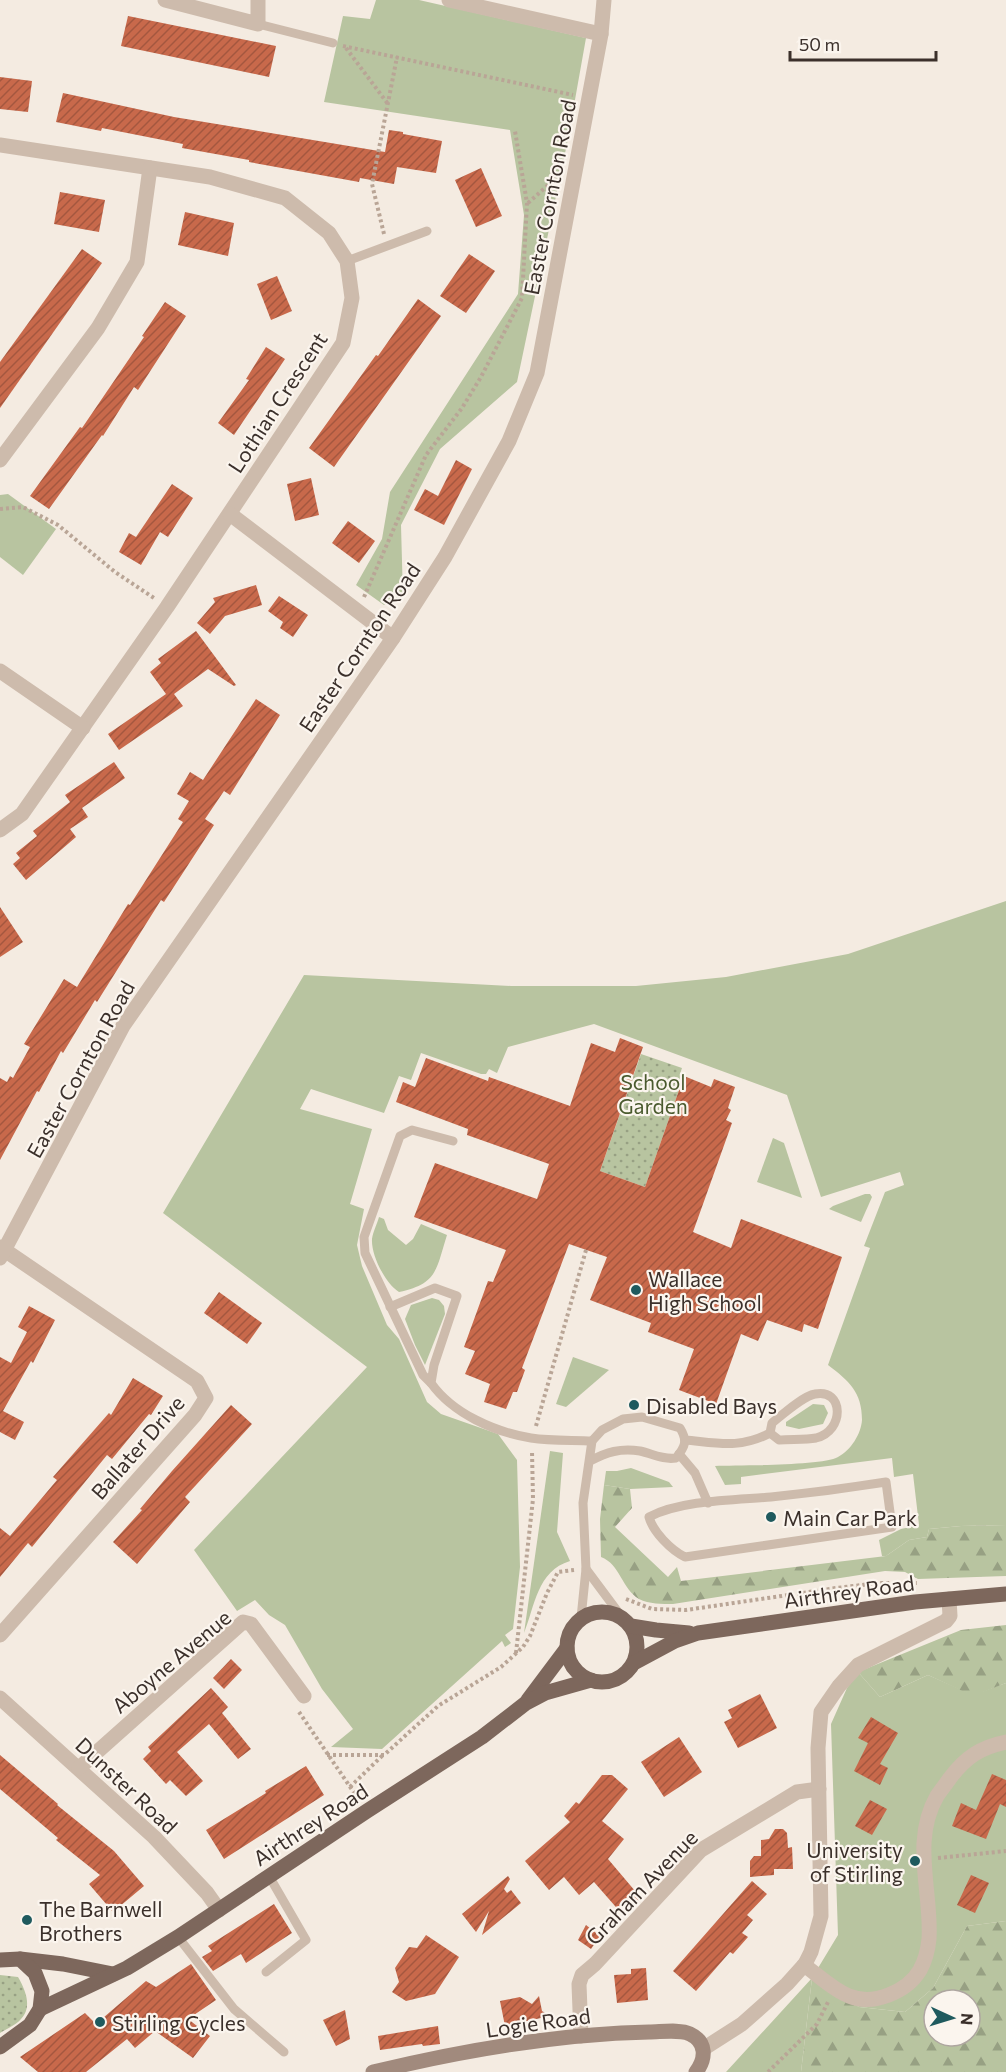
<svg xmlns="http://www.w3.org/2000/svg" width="1006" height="2072" font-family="Commissioner,sans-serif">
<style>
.green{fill:#b8c4a0}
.forest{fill:url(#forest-firs);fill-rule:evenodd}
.garden{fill:url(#garden-dots)}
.building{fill:url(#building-hatch)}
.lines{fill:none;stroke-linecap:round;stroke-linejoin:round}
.path{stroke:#b9a596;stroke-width:4;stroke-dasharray:3 3;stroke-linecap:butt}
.lane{stroke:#cdbbac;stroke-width:9}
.street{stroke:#cdbbac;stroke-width:15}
.secondary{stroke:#a18a7d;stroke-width:15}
.primary{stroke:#7d675c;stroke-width:15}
.poi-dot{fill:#1f5a5e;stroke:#fbf5ee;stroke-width:2}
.labels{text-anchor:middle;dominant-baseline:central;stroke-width:4.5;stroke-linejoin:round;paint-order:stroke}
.street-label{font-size:21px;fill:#3b302b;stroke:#fbf5ee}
.park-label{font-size:21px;fill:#4a5a2e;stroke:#fbf5ee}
.poi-label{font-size:21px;fill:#3b302b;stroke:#fbf5ee;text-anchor:start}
</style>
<defs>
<pattern id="forest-firs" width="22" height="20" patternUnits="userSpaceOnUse" patternTransform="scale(1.5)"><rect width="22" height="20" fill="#b8c4a0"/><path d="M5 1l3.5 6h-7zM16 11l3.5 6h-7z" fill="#97a083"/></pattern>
<pattern id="garden-dots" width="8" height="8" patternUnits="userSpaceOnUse" patternTransform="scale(1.5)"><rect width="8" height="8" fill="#b8c4a0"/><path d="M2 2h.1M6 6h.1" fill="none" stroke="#97a083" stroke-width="1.8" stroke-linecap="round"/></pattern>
<pattern id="building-hatch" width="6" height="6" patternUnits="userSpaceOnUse" patternTransform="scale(1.5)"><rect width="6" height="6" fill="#c8694b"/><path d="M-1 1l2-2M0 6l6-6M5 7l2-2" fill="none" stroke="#a4573f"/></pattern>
</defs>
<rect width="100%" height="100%" fill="#f4ebe1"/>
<g class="green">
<path d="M376,0H419L586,38L568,139L517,382L440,449L401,525L403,598L384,605L356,585L382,539L390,492L518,294L524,215L510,130L324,102L343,16L370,19Z"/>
<path d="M8,494L56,529L23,575L0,557V495Z"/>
<path d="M1006,901V1525L961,1526L929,1529L927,1537L909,1540L886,1556H882L879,1540L901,1529L919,1525L913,1474L894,1477L892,1458L741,1477V1484L725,1485L715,1466C739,1465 822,1466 838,1457C851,1450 861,1434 862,1420C862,1392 849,1381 828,1365L870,1248L864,1246L885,1192L904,1185L900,1172L821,1197L787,1095L594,1024L508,1047L497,1073L489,1069L486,1074H481L421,1053L411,1080L399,1076L384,1113L311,1089L300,1109L372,1129L350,1204L364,1209L357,1245L362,1266L387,1325L399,1339L427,1402L441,1414L498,1434L517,1460L520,1567L513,1629L505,1635L511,1643L505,1647L502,1641L382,1749L331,1747L353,1729L322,1689L285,1625L269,1615L255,1600L237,1611L194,1550L367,1367L163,1213L304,975L511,986H636L726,977L848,954Z"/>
<path d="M773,1138L784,1143L802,1198L757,1182Z"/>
<path d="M865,1194H870L872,1197L861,1222L829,1209L833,1206Z"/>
<path d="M379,1217L384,1219L388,1230L406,1245L413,1239L421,1224L447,1235C436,1269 438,1284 399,1292C386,1284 371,1256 372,1239C373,1232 377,1224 379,1217Z"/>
<path d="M432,1298L439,1300L444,1306L445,1314L425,1365L415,1345L405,1319L411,1305Z"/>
<path d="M573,1357L609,1370L566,1407L556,1404Z"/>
<path d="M813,1404L824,1405L828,1413L823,1424L799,1429L786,1426V1422Z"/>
<path d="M550,1451L563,1453L557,1532L570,1561C537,1571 535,1606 524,1633Z"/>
<path d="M631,1468L669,1482L673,1487L630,1489L604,1485L606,1471H617Z"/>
<path d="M858,1672L880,1697L928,1675L973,1695L1006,1683V1921L967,1926L933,1988L905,2012L859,2007L812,1978L801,2072H726L812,1978L838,1935L831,1724L847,1688Z"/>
</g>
<g class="forest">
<path d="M604,1485L630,1489L632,1508L615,1527L668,1577L677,1567L681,1581L886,1556L909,1540L927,1537L929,1529L961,1526L1006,1525V1576L918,1579L905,1572L885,1571L673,1604C662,1604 649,1604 639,1599C622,1589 620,1564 601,1557L600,1519Z"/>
<path d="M1006,1625V1683L973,1696L928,1675L880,1697L858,1672L961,1630Z"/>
<path d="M1006,1921V2072H801L812,1978L859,2007L905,2012L933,1988L967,1926ZM934,2000H970V2036H934Z"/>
</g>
<g class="garden">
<path d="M641,1054L682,1068L680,1074L684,1076L645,1187L600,1171Z"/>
<path d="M0,1975L18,1977C25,1989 33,2007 21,2019C16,2025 6,2029 0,2033Z"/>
</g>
<g class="building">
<path d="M128,16L276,46L269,77L121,46Z"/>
<path d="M0,77L32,81L28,112L0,109Z"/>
<path d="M63,93L174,117L385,152L389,130L403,132V134L442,141L436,173L397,167L394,184L360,178L359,182L249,162V160L182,148L183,144L102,128L101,131L56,122Z"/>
<path d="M481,168L502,216L476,227L455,180Z"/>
<path d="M60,192L105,200L99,232L54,224Z"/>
<path d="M185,212L234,223L228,256L178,245Z"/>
<path d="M82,249L102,263L0,408V362Z"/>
<path d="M469,254L495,271L466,313L440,296Z"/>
<path d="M277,276L292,311L271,320L257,284Z"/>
<path d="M418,299L441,316L334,467L309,448L376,355L378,356Z"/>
<path d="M165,302L186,316L138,390L134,387L103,436L102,435L49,509L30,496L80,427L82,428L144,337L142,336Z"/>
<path d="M266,347L285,359L234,435L218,423L249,380L246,379Z"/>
<path d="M456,460L472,469L444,525L414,510L425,489L438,496Z"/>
<path d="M311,478L319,515L295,521L287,484Z"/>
<path d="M172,484L193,498L168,537L160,532L141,565L119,552L129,533L136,537Z"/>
<path d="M348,521L375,541L359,563L332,543Z"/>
<path d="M256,585L262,605L225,616L210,634L197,623L215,602L213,598Z"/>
<path d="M279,596L308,615L293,637L280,628L283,622L268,611Z"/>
<path d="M196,631L236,685L234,686L208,669L174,694L183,706L119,750L108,734L166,694L150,672L161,663L158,659Z"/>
<path d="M256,699L280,715L230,795L224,791L205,819L214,825L164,902L161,900L97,1002L95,1000L63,1053L61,1051L39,1092L37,1091L0,1160V1078L7,1082L10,1076L13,1078L30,1047L24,1044L64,979L77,987L128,904L130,905L183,822L178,819L189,801L177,794L190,772L203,780Z"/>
<path d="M114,762L125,778L82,808L88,817L70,829L76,837L26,880L13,864L20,858L16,853L37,836L33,831L70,802L65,795Z"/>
<path d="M0,907L23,942L0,957Z"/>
<path d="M620,1038L643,1047L600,1171L645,1187L684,1076L711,1087L714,1079L735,1087L728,1108L731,1110L726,1120L732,1123L693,1232L731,1248L741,1219L842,1257L818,1329L804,1324L802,1332L767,1320L758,1341L741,1334L716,1404L679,1390L694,1349L648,1332L651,1323L590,1300L607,1257L569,1244L522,1368L525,1370L517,1392H513L506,1409L484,1402L490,1384L465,1374L475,1351L464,1347L488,1281L493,1282L506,1250L414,1217L435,1163L537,1199L549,1164L467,1135L468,1129L396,1102L403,1082L415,1087L426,1058L488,1081L489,1077L570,1106L591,1043L615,1052Z"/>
<path d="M219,1292L262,1323L247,1344L204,1313Z"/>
<path d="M29,1306L55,1320L33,1363L31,1361L3,1411L24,1422L15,1440L0,1432V1357L11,1363L27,1332L18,1327Z"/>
<path d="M133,1378L163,1396L151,1415L149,1414L112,1459L107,1455L32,1547L28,1543L0,1577V1528L10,1536L57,1480L53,1477L109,1413L111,1415Z"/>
<path d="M231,1405L252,1424L185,1497L190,1502L137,1564L113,1542L142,1510L140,1509L172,1471Z"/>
<path d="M231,1659L242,1670L224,1689L213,1678Z"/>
<path d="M211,1688L228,1707L222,1713L251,1749L238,1759L209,1724L177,1752L203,1781L186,1796L170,1780L166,1784L143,1759L151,1751L148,1747Z"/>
<path d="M760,1694L777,1728L738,1748L724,1722L732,1718L728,1710Z"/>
<path d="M871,1717L898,1733L880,1764L888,1768L880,1785L854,1771L868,1743L858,1738Z"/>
<path d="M679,1737L702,1772L664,1797L641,1762Z"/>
<path d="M0,1755L58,1804L57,1805L114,1851L144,1886L113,1912L89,1884L100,1875L56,1840L58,1838L0,1789Z"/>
<path d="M306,1766L324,1795L224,1859L206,1830L266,1793L265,1791Z"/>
<path d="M992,1774L1006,1780V1807L1000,1804L986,1839L952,1826L961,1803L976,1810Z"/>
<path d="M602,1775H612L628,1789L602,1821L624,1839L608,1859L641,1898L622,1914L594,1882L579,1895L564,1877L549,1890L525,1861L570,1822L564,1816L576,1802L579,1804Z"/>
<path d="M870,1800L887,1809L872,1835L855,1826Z"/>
<path d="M775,1829H783L787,1833L788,1848L792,1847L793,1869H774V1875L750,1877V1861L754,1856H761V1840L769,1839Z"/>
<path d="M971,1875L989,1883L975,1913L957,1905Z"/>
<path d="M508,1876L510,1879L504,1889L507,1893L511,1890L521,1903L482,1935L489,1911L476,1932L462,1914Z"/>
<path d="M752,1881L767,1894L747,1915L753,1920L742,1933L748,1937L733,1954L730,1952L696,1991L673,1971Z"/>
<path d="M274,1904L292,1933L246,1963L241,1954L213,1971L202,1957L212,1951L208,1946Z"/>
<path d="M586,1925L600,1936L591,1949L578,1940Z"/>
<path d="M426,1935L459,1957L435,1994L406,2001L392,1992L399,1982L395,1968L409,1947L417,1948Z"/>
<path d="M191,1964L216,2000L188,2019L210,2036L193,2058L155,2031L135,2048L127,2039L86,2072H38L20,2057L85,2013L96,2024L146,1981L156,1987Z"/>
<path d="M646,1968L648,2000L617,2003L614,1975L631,1974V1969Z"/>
<path d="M539,1996L542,2011L550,2016L505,2026L500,2001L520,1997L532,2004Z"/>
<path d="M345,2010L350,2039L336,2046L323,2020Z"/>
<path d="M438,2026L440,2044L423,2046L422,2044L380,2050L378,2036Z"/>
</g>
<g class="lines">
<g class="path">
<path d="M343,46L573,95"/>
<path d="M346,48L388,104"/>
<path d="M528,203L556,178"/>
<path d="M384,234L372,184L397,57"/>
<path d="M0,509L23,507L58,525L115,572L154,598"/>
<path d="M364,597L426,455L462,408L481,377L522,298L527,203L515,131"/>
<path d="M536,1426L586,1250"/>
<path d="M626,1599L652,1609L686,1610L836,1588L879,1583H917"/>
<path d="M516,1653L533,1499L532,1451"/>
<path d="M299,1712L357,1797"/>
<path d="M327,1755H384L438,1706L501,1667L523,1647L530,1636L547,1593L558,1572L574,1570"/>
<path d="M350,1787L383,1755"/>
<path d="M938,1858L1006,1851"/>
<path d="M768,2072L817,2024L828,2002"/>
</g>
<g class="lane">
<path d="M258,24L333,43"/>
<path d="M347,261L427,231"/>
<path d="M390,1307L435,1288L457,1296L434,1365L431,1383C453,1414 495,1432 531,1438C551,1441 572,1440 592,1441"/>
<path d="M431,1383L423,1375L365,1253L364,1237L400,1136L412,1130L453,1141"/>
<path d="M685,1440C718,1443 740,1449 770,1433L772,1423C782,1415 803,1396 815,1394C844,1388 845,1431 816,1438C805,1440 791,1439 779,1440L770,1433"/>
<path d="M679,1454L695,1473L708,1503"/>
<path d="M886,1482L892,1527L685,1557C671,1550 653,1532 649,1517C681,1500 735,1500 771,1497C810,1493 848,1488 886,1482Z"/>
<path d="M586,1569L621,1616"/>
<path d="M581,1618L586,1569L583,1503L592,1441L602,1430L623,1419L642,1417L680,1428C688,1441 685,1447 676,1458C663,1460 653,1454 640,1451C620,1448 607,1452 590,1461"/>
<path d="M178,1937L234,2009L284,2052"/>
<path d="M266,1972L306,1940L269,1876"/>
</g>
<g class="street">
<path d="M165,0L258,24V0"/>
<path d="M449,0L601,34"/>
<path d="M0,145L210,177L285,198L329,233L347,261L352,298L343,343L167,607L22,814L0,830"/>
<path d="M0,460L98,328L137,262L150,168"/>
<path d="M230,514L393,638"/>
<path d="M0,671L83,728"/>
<path d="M0,1247L197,1381L206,1398L195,1415L0,1635"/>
<path d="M0,1258L123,1026L393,638L445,557L509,441L537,373L601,34L604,0"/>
<path d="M0,1698L154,1837L207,1893L219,1910"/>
<path d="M79,1768L243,1622L251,1624L304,1696"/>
<path d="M804,1965C818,1975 833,1990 849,1996C873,2006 907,1992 920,1970C925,1961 928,1949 929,1939C932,1892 911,1841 937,1796C941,1790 946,1784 950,1778C966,1757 981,1747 1006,1742"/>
<path d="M581,2036L579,1984L582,1975L595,1964L701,1850L797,1792L819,1789"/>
<path d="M703,2049L742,2024L787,1984L805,1964L811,1952L821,1916L818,1748L821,1712L839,1686L858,1665L946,1621L950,1616L949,1599"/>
</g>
<path class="secondary" d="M373,2072C460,2051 559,2034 649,2032C661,2032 680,2029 690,2034C707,2042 706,2059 696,2072"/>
<g class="primary">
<circle cx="602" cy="1647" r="35"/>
<path d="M631,1626L656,1630L689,1633"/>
<path d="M634,1663L675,1641L698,1633L915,1602L1006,1594"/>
<path d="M528,1700L567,1648"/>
<path d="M20,1959L63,1964L113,1974"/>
<path d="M0,1960L20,1959L35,1973L42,1991L40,2009L30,2025L0,2047"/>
<path d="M40,2009L127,1968L178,1937L367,1811L482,1737L526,1703L545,1693L591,1680"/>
</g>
</g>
<g class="poi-dot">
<circle cx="636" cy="1290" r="6"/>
<circle cx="634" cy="1405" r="6"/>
<circle cx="771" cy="1517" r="6"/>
<circle cx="915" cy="1861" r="6"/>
<circle cx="27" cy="1920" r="6"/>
<circle cx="100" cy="2022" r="6"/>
</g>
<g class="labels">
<g class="street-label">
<text transform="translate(549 197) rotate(-79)">Easter Cornton Road</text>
<text transform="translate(277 402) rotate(-57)">Lothian Crescent</text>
<text transform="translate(359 647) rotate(-56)">Easter Cornton Road</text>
<text transform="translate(80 1069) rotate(-61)">Easter Cornton Road</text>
<text transform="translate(137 1447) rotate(-49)">Ballater Drive</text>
<text transform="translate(849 1591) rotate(-8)">Airthrey Road</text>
<text transform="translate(171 1661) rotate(-40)">Aboyne Avenue</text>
<text transform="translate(127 1785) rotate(43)">Dunster Road</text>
<text transform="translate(310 1824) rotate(-33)">Airthrey Road</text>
<text transform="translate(641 1887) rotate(-46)">Graham Avenue</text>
<text transform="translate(538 2022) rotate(-8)">Logie Road</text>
</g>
<g class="park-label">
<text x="653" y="1081">School<tspan x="653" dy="24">Garden</tspan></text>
</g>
<g class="poi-label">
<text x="648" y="1278">Wallace<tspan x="648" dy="24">High School</tspan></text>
<text x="646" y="1405">Disabled Bays</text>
<text x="783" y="1517">Main Car Park</text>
<text x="903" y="1849" text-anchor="end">University<tspan x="903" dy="24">of Stirling</tspan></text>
<text x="39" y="1908">The Barnwell<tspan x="39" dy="24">Brothers</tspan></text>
<text x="112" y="2022">Stirling Cycles</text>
</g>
</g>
<g transform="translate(952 2018) rotate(94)"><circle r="28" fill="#fbf5ee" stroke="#aea6a0" stroke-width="1.5"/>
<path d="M0-4.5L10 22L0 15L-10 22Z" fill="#1f5a5e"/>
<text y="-9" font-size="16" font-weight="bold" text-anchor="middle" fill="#3b302b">N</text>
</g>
<path d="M790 51v9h146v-9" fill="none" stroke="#3b302b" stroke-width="3"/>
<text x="799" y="51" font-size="18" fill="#3b302b" stroke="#fbf5ee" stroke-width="4.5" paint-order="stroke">50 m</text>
</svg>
